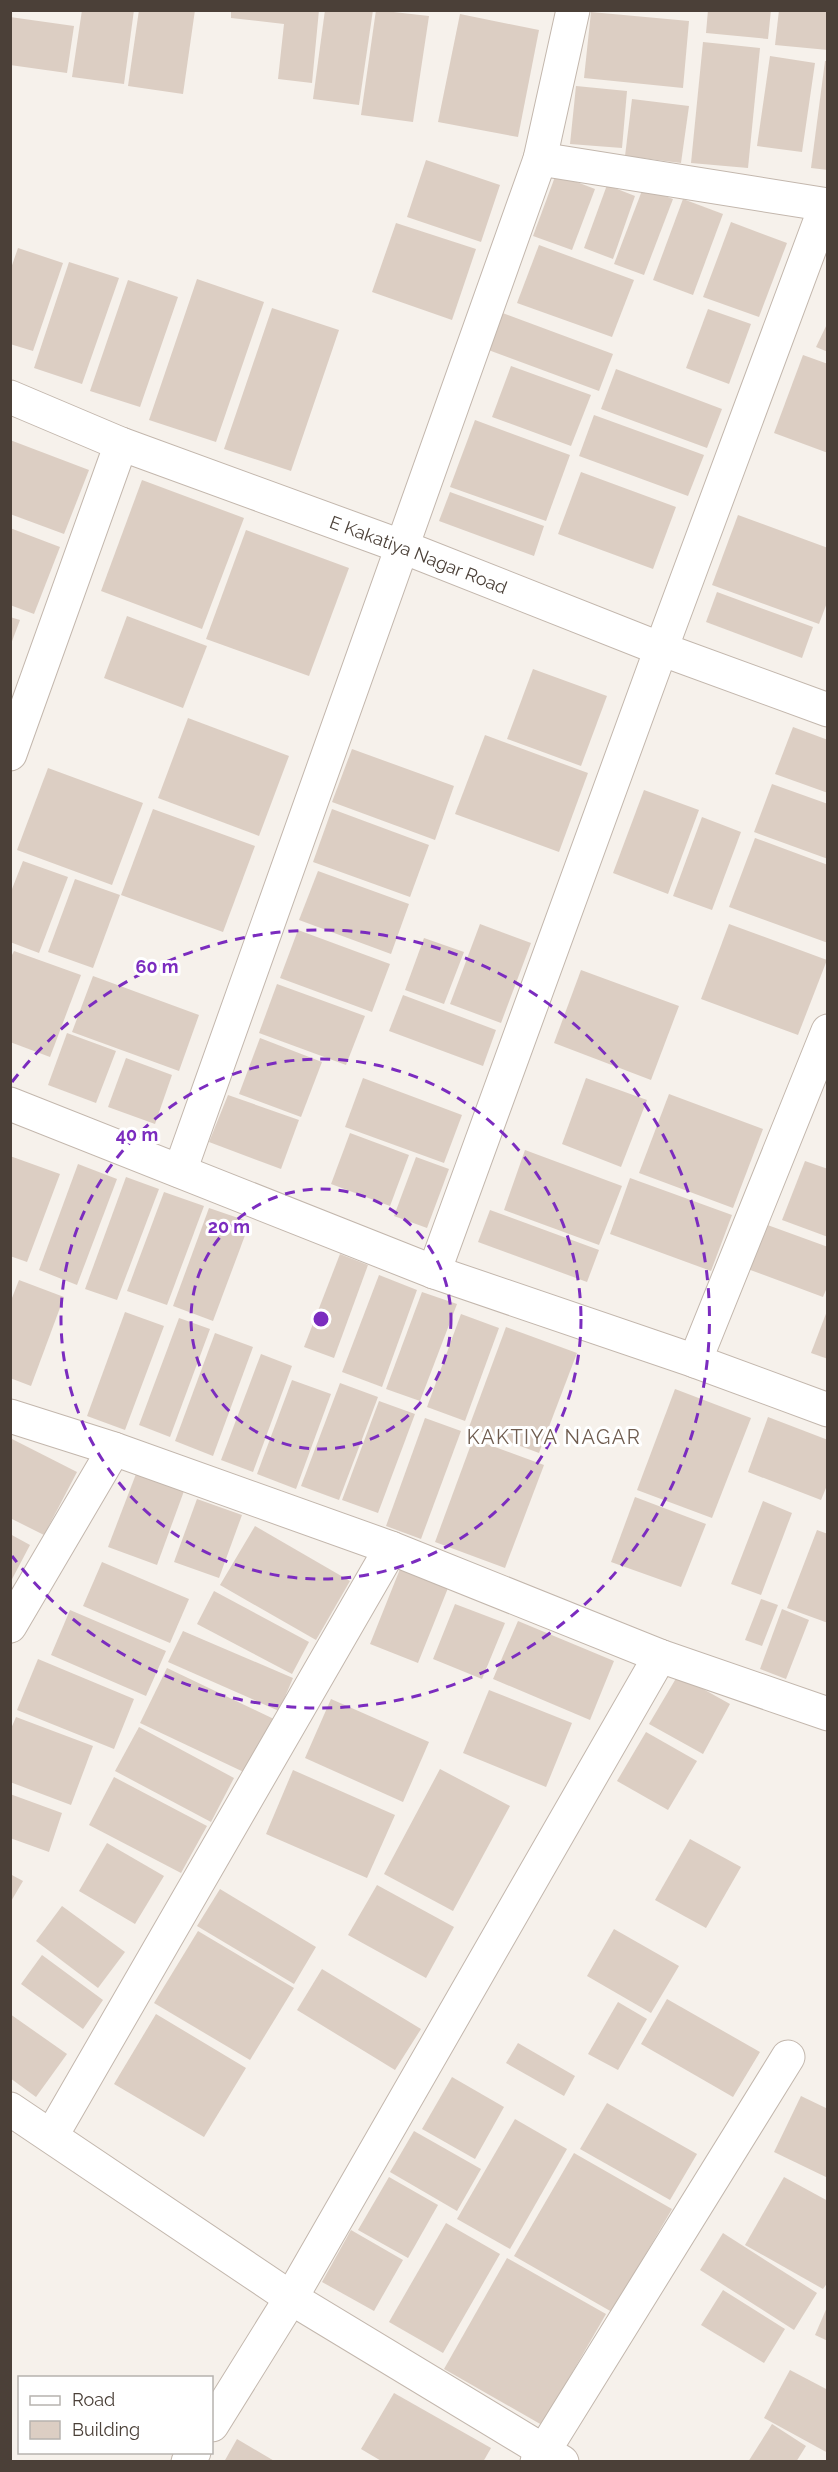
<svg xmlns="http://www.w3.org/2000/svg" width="838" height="2472" font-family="Raleway,sans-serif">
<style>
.building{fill:#dccec3}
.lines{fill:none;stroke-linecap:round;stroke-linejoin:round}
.minor-casing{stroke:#c3b7ad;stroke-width:35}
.minor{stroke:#fff;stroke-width:33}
.ring{fill:none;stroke:#7b2cbf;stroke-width:3;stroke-dasharray:10 8}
.labels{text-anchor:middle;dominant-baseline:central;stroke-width:6;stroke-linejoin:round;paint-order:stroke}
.street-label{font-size:18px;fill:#4b4038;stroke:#fff}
.neighbourhood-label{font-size:20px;letter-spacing:1.5px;fill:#6f5c4f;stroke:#fff}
.centre{fill:#7b2cbf;stroke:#fff;stroke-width:3}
.ring-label{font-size:18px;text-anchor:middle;font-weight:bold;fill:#7b2cbf;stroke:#fff;stroke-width:6;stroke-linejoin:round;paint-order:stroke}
</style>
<rect width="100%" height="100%" fill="#f6f1eb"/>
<g class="building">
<path d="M82,10H134L124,84L72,77Z"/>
<path d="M139,10H195L183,94L128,86Z"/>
<path d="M231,10H319L312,83L278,79L284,24L231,18Z"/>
<path d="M325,10H373L359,105L313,99Z"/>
<path d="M376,10L429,16L413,122L361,115Z"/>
<path d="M708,10H771L768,39L706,33Z"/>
<path d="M779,10H828V50L775,45Z"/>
<path d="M591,12L689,21L683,88L584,78Z"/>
<path d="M460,14L539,30L518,137L438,122Z"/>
<path d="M10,17L74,26L67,73L10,65Z"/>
<path d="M703,42L760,48L748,168L691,163Z"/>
<path d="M770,56L815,63L802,152L757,146Z"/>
<path d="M825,61H828V170L811,168Z"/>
<path d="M576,86L627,91L622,148L570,144Z"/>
<path d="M632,99L689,106L681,163L625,156Z"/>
<path d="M426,160L500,185L481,242L407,217Z"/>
<path d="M556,174L595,189L572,250L533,236Z"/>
<path d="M607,185L635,196L613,259L584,248Z"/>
<path d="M643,188L673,199L644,275L614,264Z"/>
<path d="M683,199L723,214L693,295L653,280Z"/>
<path d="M731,222L787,243L759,317L703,297Z"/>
<path d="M396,223L476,249L452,320L372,292Z"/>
<path d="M539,245L634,280L612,337L517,303Z"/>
<path d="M18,248L63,263L33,351L10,344V271Z"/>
<path d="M69,262L119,278L82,384L34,368Z"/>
<path d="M197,279L264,302L216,442L149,420Z"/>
<path d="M128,280L178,297L140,407L90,391Z"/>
<path d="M272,308L339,330L291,471L224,449Z"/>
<path d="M708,309L751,324L729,384L686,368Z"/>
<path d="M497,311L613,354L599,391L483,348Z"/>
<path d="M828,322V352L816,347Z"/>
<path d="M803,355L828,364V453L774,433Z"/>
<path d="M511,366L591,395L571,446L492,417Z"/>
<path d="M616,369L722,409L707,448L601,409Z"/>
<path d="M594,415L704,455L688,496L579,456Z"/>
<path d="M475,420L570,455L546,521L450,487Z"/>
<path d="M10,440L89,470L64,534L10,514Z"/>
<path d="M581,472L676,507L653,569L558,534Z"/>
<path d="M142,480L244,518L202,629L101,591Z"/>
<path d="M450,492L544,526L534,556L439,521Z"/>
<path d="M738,515L828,548V600L819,624L712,585Z"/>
<path d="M10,528L60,547L34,614L10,605Z"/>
<path d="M246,530L349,568L309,676L206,639Z"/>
<path d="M717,592L813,627L802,658L706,622Z"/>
<path d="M127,616L207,646L183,708L104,678Z"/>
<path d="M10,617L20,620L11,644H10Z"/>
<path d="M533,669L607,696L581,766L507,739Z"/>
<path d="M188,718L289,756L259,836L158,798Z"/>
<path d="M793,727L828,740V793L775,774Z"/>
<path d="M485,735L588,773L559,852L455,814Z"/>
<path d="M352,749L454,786L435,840L332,802Z"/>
<path d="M48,768L143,803L112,885L17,850Z"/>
<path d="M772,784L828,804V859L754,832Z"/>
<path d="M644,790L699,810L668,894L613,873Z"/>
<path d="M153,809L255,846L223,932L121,895Z"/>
<path d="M332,809L429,845L410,897L313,862Z"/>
<path d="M702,817L741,832L712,910L673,896Z"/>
<path d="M755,838L828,865V943L729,907Z"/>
<path d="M23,861L68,877L39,953L10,942V894Z"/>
<path d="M318,871L409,904L391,954L299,920Z"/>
<path d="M75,879L120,895L93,968L48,952Z"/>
<path d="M480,924L531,943L501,1023L450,1004Z"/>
<path d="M729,924L827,960L798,1035L701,999Z"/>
<path d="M298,930L390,964L372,1012L280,978Z"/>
<path d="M424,938L464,952L444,1004L405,990Z"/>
<path d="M14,951L81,975L50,1057L10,1042V959Z"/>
<path d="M581,970L679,1006L651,1080L554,1043Z"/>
<path d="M93,976L199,1015L179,1071L72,1032Z"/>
<path d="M277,984L365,1016L346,1065L259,1033Z"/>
<path d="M403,995L496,1030L483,1066L389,1031Z"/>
<path d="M67,1033L116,1051L96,1103L48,1085Z"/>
<path d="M260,1038L322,1062L301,1117L239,1094Z"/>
<path d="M126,1058L172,1075L155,1124L108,1107Z"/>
<path d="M363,1078L462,1115L444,1163L345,1127Z"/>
<path d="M586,1078L647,1100L621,1167L562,1144Z"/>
<path d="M669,1094L763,1129L733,1208L639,1173Z"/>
<path d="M228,1095L299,1120L281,1169L209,1142Z"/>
<path d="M350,1133L409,1155L390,1206L331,1184Z"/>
<path d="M525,1150L622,1186L599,1245L504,1210Z"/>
<path d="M10,1156L60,1174L27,1262L10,1256Z"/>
<path d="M416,1157L449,1169L427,1228L394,1216Z"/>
<path d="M805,1161L828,1169V1237L782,1220Z"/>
<path d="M78,1164L117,1179L77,1285L39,1270Z"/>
<path d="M126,1177L159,1189L117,1300L85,1289Z"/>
<path d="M630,1178L732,1215L711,1271L610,1234Z"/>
<path d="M164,1192L204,1206L167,1305L127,1291Z"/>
<path d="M209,1208L250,1222L213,1321L173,1306Z"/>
<path d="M490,1210L599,1250L587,1282L478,1242Z"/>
<path d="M762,1223L828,1247V1285L823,1297L745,1268Z"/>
<path d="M340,1254L368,1265L334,1358L304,1347Z"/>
<path d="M379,1275L417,1290L382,1387L342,1372Z"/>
<path d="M19,1280L64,1297L31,1386L10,1378V1303Z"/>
<path d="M422,1292L457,1304L420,1401L386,1389Z"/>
<path d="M827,1311H828V1359L811,1353Z"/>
<path d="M125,1312L164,1326L125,1430L87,1416Z"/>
<path d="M461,1314L499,1328L465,1421L427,1407Z"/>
<path d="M179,1318L210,1329L170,1437L139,1425Z"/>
<path d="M506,1327L577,1353L539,1453L469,1427Z"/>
<path d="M215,1333L253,1347L213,1456L175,1441Z"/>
<path d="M261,1354L292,1366L253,1472L221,1460Z"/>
<path d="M292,1380L331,1394L296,1489L257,1474Z"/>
<path d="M340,1383L378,1397L339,1500L301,1486Z"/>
<path d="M675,1389L751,1418L712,1518L637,1490Z"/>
<path d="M379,1401L415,1414L378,1513L342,1500Z"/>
<path d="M768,1417L828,1440V1483L821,1500L748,1472Z"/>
<path d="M425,1418L461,1431L421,1539L386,1526Z"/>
<path d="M10,1438L77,1472L44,1535L10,1518Z"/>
<path d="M473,1439L544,1465L505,1568L435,1542Z"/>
<path d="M136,1474L184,1491L157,1565L108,1547Z"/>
<path d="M635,1497L706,1524L681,1587L611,1562Z"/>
<path d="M197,1499L242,1515L219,1578L174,1562Z"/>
<path d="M763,1501L792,1513L761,1595L731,1584Z"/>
<path d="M255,1526L350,1581L316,1640L220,1585Z"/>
<path d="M817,1530L828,1534V1623L787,1608Z"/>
<path d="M10,1534L30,1545L10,1583Z"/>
<path d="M102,1562L189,1599L170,1643L83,1606Z"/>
<path d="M400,1569L448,1588L418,1663L370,1644Z"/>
<path d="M214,1591L309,1642L292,1674L197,1624Z"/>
<path d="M761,1599L778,1605L762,1646L745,1640Z"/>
<path d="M455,1604L505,1623L482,1679L433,1659Z"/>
<path d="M782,1609L809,1620L786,1679L760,1669Z"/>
<path d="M70,1610L166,1651L146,1696L51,1655Z"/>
<path d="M518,1621L614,1661L590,1720L493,1679Z"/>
<path d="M183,1631L293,1678L279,1711L168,1662Z"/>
<path d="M38,1659L134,1699L114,1749L17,1710Z"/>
<path d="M167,1668L276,1720L250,1775L140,1723Z"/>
<path d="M678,1675L730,1704L703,1754L649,1724Z"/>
<path d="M489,1690L572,1723L546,1787L463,1753Z"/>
<path d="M331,1699L429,1742L403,1802L305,1758Z"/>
<path d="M16,1717L93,1746L71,1805L10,1782V1731Z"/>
<path d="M139,1727L234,1778L211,1822L115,1771Z"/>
<path d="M646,1732L697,1761L668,1810L617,1781Z"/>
<path d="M440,1769L510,1806L453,1911L384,1874Z"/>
<path d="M293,1770L395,1815L367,1878L266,1834Z"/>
<path d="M114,1777L207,1826L181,1873L89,1825Z"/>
<path d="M10,1794L62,1813L49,1852L10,1838Z"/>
<path d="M690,1839L741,1867L706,1928L655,1900Z"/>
<path d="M107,1843L164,1876L135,1924L79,1891Z"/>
<path d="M10,1874L23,1881L10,1903Z"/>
<path d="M377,1885L454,1927L426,1978L348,1935Z"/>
<path d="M220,1889L316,1947L294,1984L197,1926Z"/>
<path d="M62,1906L125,1952L98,1988L36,1941Z"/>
<path d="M614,1929L679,1966L651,2013L587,1976Z"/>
<path d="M198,1931L294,1988L250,2060L154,2003Z"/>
<path d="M42,1955L103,2000L83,2029L21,1984Z"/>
<path d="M322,1969L421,2029L395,2070L297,2010Z"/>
<path d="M667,1999L760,2052L733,2097L641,2044Z"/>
<path d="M618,2002L647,2019L618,2070L588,2054Z"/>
<path d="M10,2014L67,2054L36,2097L10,2078Z"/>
<path d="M156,2014L246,2068L204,2137L114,2084Z"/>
<path d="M518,2043L575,2076L564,2096L506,2063Z"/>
<path d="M452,2077L504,2107L475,2159L422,2129Z"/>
<path d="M801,2096L828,2109V2178L774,2152Z"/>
<path d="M607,2103L697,2154L670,2200L580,2149Z"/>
<path d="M515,2119L567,2149L510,2249L457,2219Z"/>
<path d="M414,2131L481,2169L457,2211L390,2172Z"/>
<path d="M574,2153L672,2209L612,2312L514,2256Z"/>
<path d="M389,2177L438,2205L408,2258L358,2230Z"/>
<path d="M784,2177L828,2201V2282L823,2289L745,2245Z"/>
<path d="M446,2223L500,2254L443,2353L389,2322Z"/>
<path d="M351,2230L403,2260L374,2311L322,2282Z"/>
<path d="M723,2233L817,2293L794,2330L700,2270Z"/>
<path d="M507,2258L606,2314L542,2425L444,2369Z"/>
<path d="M723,2290L785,2329L764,2363L701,2325Z"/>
<path d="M828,2305V2341L815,2335Z"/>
<path d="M790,2370L828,2390V2453L764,2418Z"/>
<path d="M394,2393L491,2448L483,2462H383L361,2449Z"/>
<path d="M772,2424L806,2446L796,2462H748Z"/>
<path d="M237,2439L276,2462H224Z"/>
</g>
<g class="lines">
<g class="minor-casing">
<g id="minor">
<path d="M540,159L828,205"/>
<path id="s1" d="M10,397L121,444L403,547L661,649L828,710"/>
<path d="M10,754L121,444"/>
<path d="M10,1104L434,1272L695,1361L828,1410"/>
<path d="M180,1171L540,159L573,10"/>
<path d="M434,1272L661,649L826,205"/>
<path d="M695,1361L828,1031"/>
<path d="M10,1416L114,1449L391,1548L660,1656L828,1714"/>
<path d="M10,1626L114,1449"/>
<path d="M10,2109L291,2298L562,2462"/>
<path d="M52,2135L391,1548"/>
<path d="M212,2425L291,2298L660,1656"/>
<path d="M188,2462L194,2452"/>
<path d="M537,2462L788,2057"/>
</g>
</g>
<use href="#minor" class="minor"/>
</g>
<g class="ring">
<circle cx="321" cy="1319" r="130"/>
<circle cx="321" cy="1319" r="260"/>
<path d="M12 1082A389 389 0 1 1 12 1556"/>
</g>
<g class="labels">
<g class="street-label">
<text stroke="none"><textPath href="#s1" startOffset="438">E Kakatiya Nagar Road</textPath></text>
</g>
<g class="neighbourhood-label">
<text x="554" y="1437">KAKTIYA NAGAR</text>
</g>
</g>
<circle cx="321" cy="1319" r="9" class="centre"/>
<g class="ring-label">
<text x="157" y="973">60 m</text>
<text x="137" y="1141">40 m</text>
<text x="229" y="1233">20 m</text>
</g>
<rect width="838" height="2472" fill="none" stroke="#4b4038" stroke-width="24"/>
<rect x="18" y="2376" width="195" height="78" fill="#ffffff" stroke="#b7b3af" stroke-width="1.5"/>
<rect x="30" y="2396" width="30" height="9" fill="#ffffff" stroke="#b7b3af" stroke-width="1.5"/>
<text x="72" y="2406" font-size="18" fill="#4b4038">Road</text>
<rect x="30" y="2421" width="30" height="18" fill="#dccec3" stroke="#b7b3af" stroke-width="1.5"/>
<text x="72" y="2436" font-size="18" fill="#4b4038">Building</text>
</svg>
